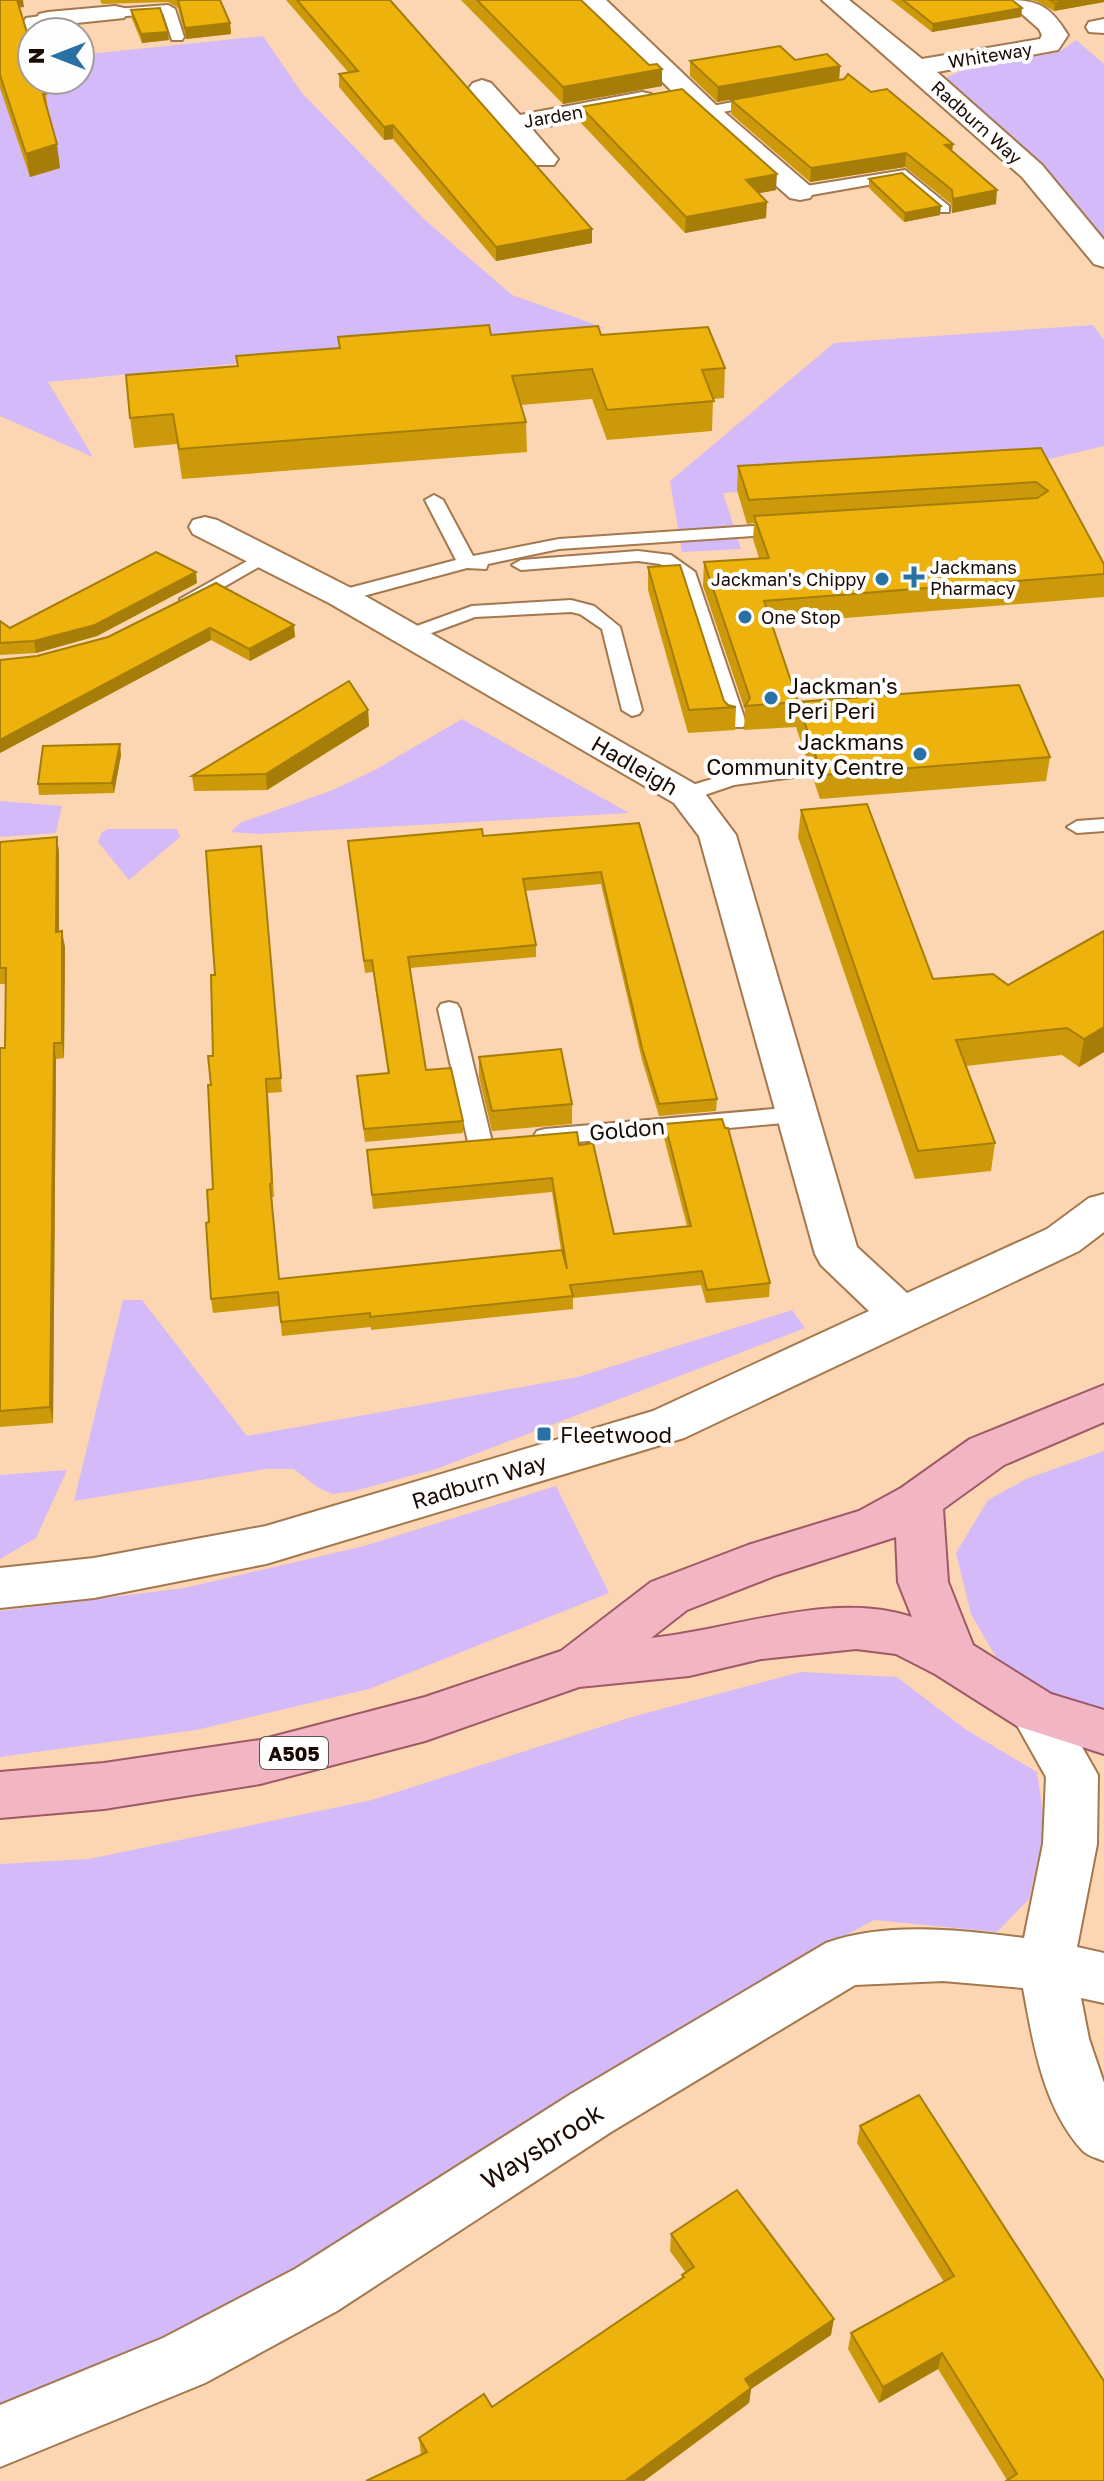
<svg xmlns="http://www.w3.org/2000/svg" width="1104" height="2481" font-family="'Golos Text',sans-serif">
<style>
.green{fill:#d4baf8}
.lines{fill:none;stroke-linecap:round;stroke-linejoin:round}
.service-casing{stroke:#a4784e;stroke-width:4}
.minor-casing{stroke:#a4784e;stroke-width:4}
.primary-casing{stroke:#9f5966;stroke-width:4}
.service{fill:#fff;fill-rule:evenodd}
.minor{fill:#fff;fill-rule:evenodd}
.primary{fill:#f1b5c4;fill-rule:evenodd}
.wall{fill:#cc990a}
.shaded-wall{fill:#a67d08}
.building{fill:#edb20c;stroke:#a67d08;stroke-width:2}
.poi-dot{fill:#2971a5;stroke:#fefefe;stroke-width:3}
.labels{text-anchor:middle;dominant-baseline:central;stroke-width:8;stroke-linejoin:round;paint-order:stroke}
.far-street-label{font-size:18px;fill:#1a0a00;stroke:#fefefe}
.far-poi-label{font-size:18px;fill:#1a0a00;stroke:#fefefe;text-anchor:start}
.shield{fill:#fefefe;stroke:#5e534c;stroke-width:2}
.shield-label{font-size:20px;font-weight:bold;fill:#1a0a00}
.poi-label{font-size:22px;fill:#1a0a00;stroke:#fefefe;text-anchor:start}
.street-label{font-size:22px;fill:#1a0a00;stroke:#fefefe}
.near-street-label{font-size:26px;fill:#1a0a00;stroke:#fefefe}
</style>
<rect width="100%" height="100%" fill="#fcd5b2"/>
<g class="green">
<path d="M263,36L302,93L425,220L512,295L605,328L48,382L93,457L0,416V63L32,80H80V55Z"/>
<path d="M1076,40L1104,64V238L1041,167L947,86L945,78L963,70L1059,52Z"/>
<path d="M1093,325L1104,340V446L998,471L723,493L741,549L682,552L670,481L834,343Z"/>
<path d="M462,719L629,813L259,834L231,832L240,823L333,790L375,770Z"/>
<path d="M0,801L62,806L56,833L0,837Z"/>
<path d="M108,829H177L180,837L129,880L98,842L102,832Z"/>
<path d="M123,1300H142L247,1436L578,1377L792,1310L805,1328L436,1469L354,1491L332,1494L317,1487L294,1469H266L74,1501Z"/>
<path d="M1104,1451V1709L1061,1702L996,1657L971,1614L956,1553L988,1500L1026,1479Z"/>
<path d="M67,1470L36,1538L0,1559V1475Z"/>
<path d="M556,1486L609,1593L369,1689L196,1730L0,1757V1611L184,1588L364,1546Z"/>
<path d="M801,1672L897,1677L965,1729L1037,1772L1045,1827L1029,1899L997,1932L874,1920L786,1968L223,2314L0,2411V1864L89,1859L372,1800L635,1716Z"/>
</g>
<g class="lines">
<g class="service-casing">
<g id="service">
<path d="M168,5L175,9L184,37L182,40H172L163,13L115,17L108,13L115,9Z"/>
<path d="M48,15L55,19L53,22L39,24L41,32L29,35L24,21L26,18Z"/>
<path d="M764,96L771,100L769,103L707,115L700,111L707,107Z"/>
<path d="M905,170L949,206V212H939L902,179L800,197L792,192L800,187Z"/>
<path d="M434,495L443,500L473,556L559,539L784,524L793,529L784,534L559,549L488,564L486,569L467,568L341,602L334,600L332,596L334,592L456,560L425,500Z"/>
<path d="M638,551L671,555L695,572L746,723L743,727H729L726,723L678,575L660,564L638,561L521,570L512,565L521,560Z"/>
<path d="M263,552L269,553L272,557L269,561L196,603H182L180,599Z"/>
<path d="M571,600L594,606L620,627L642,710L639,714L632,716L622,710L602,629L580,614L571,612L475,617L410,641L401,635L403,631L472,606Z"/>
<path d="M786,767L796,773L793,777L734,785L687,801L680,799L676,793L679,789L732,773Z"/>
<path d="M1104,819V831L1077,833L1067,827L1077,821Z"/>
<path d="M449,1002L457,1004L460,1009L492,1142L488,1148H472L468,1142L438,1009L441,1004Z"/>
<path d="M797,1107L805,1109L808,1115L805,1121L545,1145L537,1143L533,1137L537,1131L545,1129Z"/>
</g>
</g>
<g class="minor-casing">
<g id="minor">
<path d="M580,0H606L716,105L810,186L814,192L810,198L800,200L790,198L698,117Z"/>
<path d="M822,0H849L922,59L1040,39L1042,35L1039,29L1006,0C1039,0 1050,6 1068,35L1058,50L937,72L1042,165L1104,240V267L1094,264L1022,177Z"/>
<path d="M115,6L124,8L127,13L124,18L48,26L39,24L36,19L39,14L48,12Z"/>
<path d="M1104,19V33L1089,32L1086,27L1089,22Z"/>
<path d="M482,80L491,83L520,115L642,92L651,94L655,100L651,106L642,108L532,129L558,159L554,165H534L473,93L469,88L473,83Z"/>
<path d="M205,517L217,520L353,589L700,787L736,835L857,1247L907,1293L1047,1229L1089,1198L1104,1194V1232L1079,1251L684,1438L266,1564L94,1598L0,1608V1568L94,1558L266,1526L653,1411L869,1311L821,1265L815,1254L699,836L674,803L329,603L193,534L189,527L193,520Z"/>
<path d="M1035,1689L1053,1696L1098,1775L1097,1844L1077,1947L1104,1953V2003L1081,1998L1089,2039L1104,2083V2161C1097,2158 1087,2156 1082,2150C1043,2107 1033,2043 1023,1988L943,1981L855,1985L611,2132L337,2311L205,2383L0,2467V2405L163,2338L295,2269L571,2094L826,1943C886,1921 962,1930 1024,1938L1043,1844L1046,1777L1009,1711L1017,1696Z"/>
</g>
</g>
<g class="primary-casing">
<path id="primary" d="M1104,1385V1422L1004,1465L943,1509L948,1582L973,1645L1051,1694L1104,1710V1754L1017,1726L935,1674L896,1654L856,1649L761,1659L689,1676L579,1687L425,1741L260,1784L104,1809L0,1818V1772L104,1763L260,1740L425,1697L561,1651L651,1582L748,1545L859,1511L901,1488L970,1439ZM896,1537L898,1582L912,1617C831,1590 733,1630 651,1638L687,1610L777,1575Z"/>
</g>
<use href="#service" class="service"/>
<use href="#minor" class="minor"/>
<use href="#primary" class="primary"/>
</g>
<g class="wall">
<path d="M0,0L24,7H19L46,94L48,114L60,168L30,177L0,88Z"/>
<path d="M100,0H220L230,23L231,34L186,39L178,8L168,2L102,4Z"/>
<path d="M286,0H390L592,243L496,261L393,139L384,140L339,87V74L348,72Z"/>
<path d="M461,0H581L649,65L662,69V86L563,104Z"/>
<path d="M891,0H1012L1022,8L1021,17L932,32Z"/>
<path d="M1030,0H1104V2L1054,11L1036,1Z"/>
<path d="M131,10L169,40L142,43L132,19Z"/>
<path d="M795,60L840,66L839,80L871,92L953,144L952,151L996,204L952,213L951,204L905,167L810,182L731,114V100L773,92L717,102L690,76V61Z"/>
<path d="M581,107L776,190L759,193L766,218L685,233L581,123Z"/>
<path d="M869,179L940,215L904,222L869,188Z"/>
<path d="M491,335H601L725,368L724,398L713,399L712,431L607,440L592,399L521,405L526,422L527,452L182,479L177,444L134,448L130,418L237,366L236,356L339,348L338,337Z"/>
<path d="M1041,448L1104,564V597L772,624L798,702L1050,757L1046,781L820,799L796,727L744,730L745,710L703,586L704,562L759,558L753,539L754,523L747,524L737,490L738,466Z"/>
<path d="M648,567L724,701L728,705L736,707L735,730L688,733L648,590Z"/>
<path d="M197,583L97,636L36,653L0,655V621L10,628Z"/>
<path d="M216,583L295,637L250,661L211,640L0,753V660L37,656L108,637Z"/>
<path d="M368,710L369,726L267,790L194,791L192,776Z"/>
<path d="M121,755L114,793L39,795L38,784Z"/>
<path d="M801,810L933,979L993,974L1104,1052L1079,1067L1062,1055L966,1066L995,1143L991,1171L915,1179L798,837Z"/>
<path d="M639,823L717,1099L716,1111L659,1116L642,1060L601,884L525,891L536,945V957L410,968L426,1070L463,1121V1133L365,1142L357,1076L388,1074L373,972L365,973L348,841L483,836Z"/>
<path d="M57,837L59,853V932L65,947L64,1058L56,1059L53,1423L0,1427V1048H5V984H0V842Z"/>
<path d="M261,846L282,1092L268,1093L274,1197H272L279,1279L561,1250L552,1192L373,1209L367,1150L579,1145L614,1234L687,1226L664,1138L665,1124L770,1283L769,1297L706,1303L701,1285L573,1298V1309L371,1330V1327L282,1336L279,1306L213,1313L211,1299L209,1222L213,1189L211,1085L215,975Z"/>
<path d="M479,1057L572,1104V1124L492,1131L479,1077Z"/>
<path d="M860,2126L1104,2481L1007,2480L938,2369L879,2403L848,2349L851,2333L944,2282L857,2143Z"/>
<path d="M671,2234L831,2335L751,2389L749,2403L644,2481H366L421,2455L419,2438L492,2407L682,2278V2275L686,2273L670,2251Z"/>
</g>
<g class="shaded-wall">
<path d="M15,0H23L24,7L16,8Z"/>
<path d="M1069,0H1104V2L1054,11L1055,3Z"/>
<path d="M1022,8L1021,17L932,32L933,24Z"/>
<path d="M230,23L231,34L186,39L185,28Z"/>
<path d="M168,32L169,40L142,43L141,34Z"/>
<path d="M840,66L839,81L717,102L718,87Z"/>
<path d="M662,69V86L563,104V87Z"/>
<path d="M393,125V139L384,140V127Z"/>
<path d="M57,144L60,168L30,177L26,154Z"/>
<path d="M953,144L951,158L945,145Z"/>
<path d="M906,153L905,167L810,182L811,168Z"/>
<path d="M777,174L776,190L745,196L746,180Z"/>
<path d="M997,190L996,204L952,213L953,199Z"/>
<path d="M767,202L766,218L685,233L686,217Z"/>
<path d="M941,206L940,215L904,222L905,213Z"/>
<path d="M592,229V243L496,261V247Z"/>
<path d="M196,572L197,583L97,636L36,653L34,641Z"/>
<path d="M294,625L295,637L250,661L249,649Z"/>
<path d="M210,628L211,640L0,753V740Z"/>
<path d="M368,710L369,726L267,790L266,774Z"/>
<path d="M120,744L121,755L114,793L112,783Z"/>
<path d="M57,837L59,853V948L56,932Z"/>
<path d="M62,931L65,947L64,1058L62,1043Z"/>
<path d="M1104,1027V1052L1079,1067L1084,1039Z"/>
<path d="M54,1043L56,1059L53,1423L50,1407Z"/>
<path d="M834,2319L831,2335L751,2389L749,2403L644,2481H625L745,2379Z"/>
<path d="M942,2353L938,2369L879,2403L883,2387Z"/>
</g>
<g class="building">
<path d="M0,0H17L32,49V80H42L46,94H43L57,144L26,154L0,75Z"/>
<path d="M178,0H220L230,23L185,28Z"/>
<path d="M297,0H390L592,229L496,247L393,125L384,127L339,74L358,71Z"/>
<path d="M477,0H581L649,65L657,64L662,69L563,87Z"/>
<path d="M903,0H1012L1022,8L933,24Z"/>
<path d="M1050,0H1069L1055,3Z"/>
<path d="M160,8L168,32L141,34L131,10Z"/>
<path d="M780,46L795,60L827,54L840,66L718,87L690,61Z"/>
<path d="M848,74L871,92L887,89L953,144L945,145L997,190L953,199L952,190L906,153L811,168L731,100L844,79Z"/>
<path d="M682,89L777,174L746,180L767,202L686,217L581,107Z"/>
<path d="M902,173L941,206L905,213L869,179Z"/>
<path d="M489,325L491,335L598,326L601,335L708,327L725,368L702,370L714,401L607,410L592,369L512,376L526,422L179,449L173,414L130,418L126,375L238,366L236,356L340,348L338,337Z"/>
<path d="M1041,448L1104,564V574L764,601L798,702L745,706L750,698L704,562L769,558L754,516L1037,498L1048,491L1036,482L749,500L738,466Z"/>
<path d="M156,552L196,572L95,625L34,641L0,643V621L10,628Z"/>
<path d="M680,565L724,701L728,705L736,707L689,710L648,567Z"/>
<path d="M216,583L294,625L249,649L210,628L0,740V660L37,656L108,637Z"/>
<path d="M349,681L368,710L266,774L192,776Z"/>
<path d="M1019,685L1050,757L822,775L798,702Z"/>
<path d="M120,744L112,783L38,784L43,746Z"/>
<path d="M867,804L933,979L993,974L1008,985L1104,931V1027L1084,1039L1067,1028L956,1040L995,1143L918,1151L801,810Z"/>
<path d="M639,823L717,1099L659,1104L642,1048L601,872L523,879L536,945L408,957L426,1070L451,1068L463,1121L364,1129L357,1076L389,1073L372,960L364,961L348,841L482,829L483,836Z"/>
<path d="M57,837L56,932L62,931V1043H54L50,1407L0,1411V1048H5L6,968H0V842Z"/>
<path d="M261,846L281,1078L266,1079L272,1183L270,1184L279,1279L562,1250L567,1269L552,1178L372,1195L367,1150L577,1132L579,1145L593,1143L614,1234L691,1226L665,1124L722,1119L725,1128H728L770,1283L707,1290L702,1271L570,1285L573,1296L370,1317V1313L281,1322L278,1292L211,1299L206,1223L209,1222L207,1190L213,1189L208,1085H211L208,1056H213L211,975H215L206,851Z"/>
<path d="M561,1049L572,1104L492,1111L479,1057Z"/>
<path d="M919,2095L1104,2381V2481H1006L1017,2474L942,2353L883,2387L851,2333L954,2276L860,2126Z"/>
<path d="M737,2190L834,2319L745,2379L751,2388L625,2481H366L427,2452L419,2438L484,2394L492,2407L684,2277L682,2275L694,2267L671,2234Z"/>
</g>
<g class="poi-dot">
<path d="M910 565h8v8h8v8h-8v8h-8v-8h-8v-8h8z"/>
<circle cx="882" cy="579" r="8"/>
<circle cx="745" cy="617" r="8"/>
<circle cx="771" cy="698" r="8"/>
<circle cx="920" cy="754" r="8"/>
<rect x="536" y="1426" width="16" height="16" rx="4"/>
</g>
<g class="labels">
<g class="far-street-label">
<text transform="translate(990 55) rotate(-9)">Whiteway</text>
<text transform="translate(553 116) rotate(-10)">Jarden</text>
<text transform="translate(977 122) rotate(42)">Radburn Way</text>
</g>
<g class="far-poi-label">
<text x="930" y="567">Jackmans<tspan x="930" dy="21">Pharmacy</tspan></text>
<text x="866" y="579" text-anchor="end">Jackman's Chippy</text>
<text x="761" y="617">One Stop</text>
</g>
<rect class="shield" x="260" y="1737" width="68" height="32" rx="6"/>
<g class="shield-label">
<text x="294" y="1753">A505</text>
</g>
<g class="poi-label">
<text x="787" y="685">Jackman's<tspan x="787" dy="25">Peri Peri</tspan></text>
<text x="904" y="741" text-anchor="end">Jackmans<tspan x="904" dy="25">Community Centre</tspan></text>
<text x="560" y="1434">Fleetwood</text>
</g>
<g class="street-label">
<text transform="translate(635 765) rotate(30)">Hadleigh</text>
<text transform="translate(627 1129) rotate(-5)">Goldon</text>
<text transform="translate(479 1481) rotate(-17)">Radburn Way</text>
</g>
<g class="near-street-label">
<text transform="translate(542 2146) rotate(-32)">Waysbrook</text>
</g>
</g>
<g transform="translate(56 56) rotate(270)"><circle r="38" fill="#fefefe" stroke="#a39c98" stroke-width="2"/>
<path d="M0-6L14 30L0 20L-14 30Z" fill="#2971a5"/>
<text y="-12" font-size="22" font-weight="bold" text-anchor="middle" fill="#1a0a00">N</text>
</g>
</svg>
